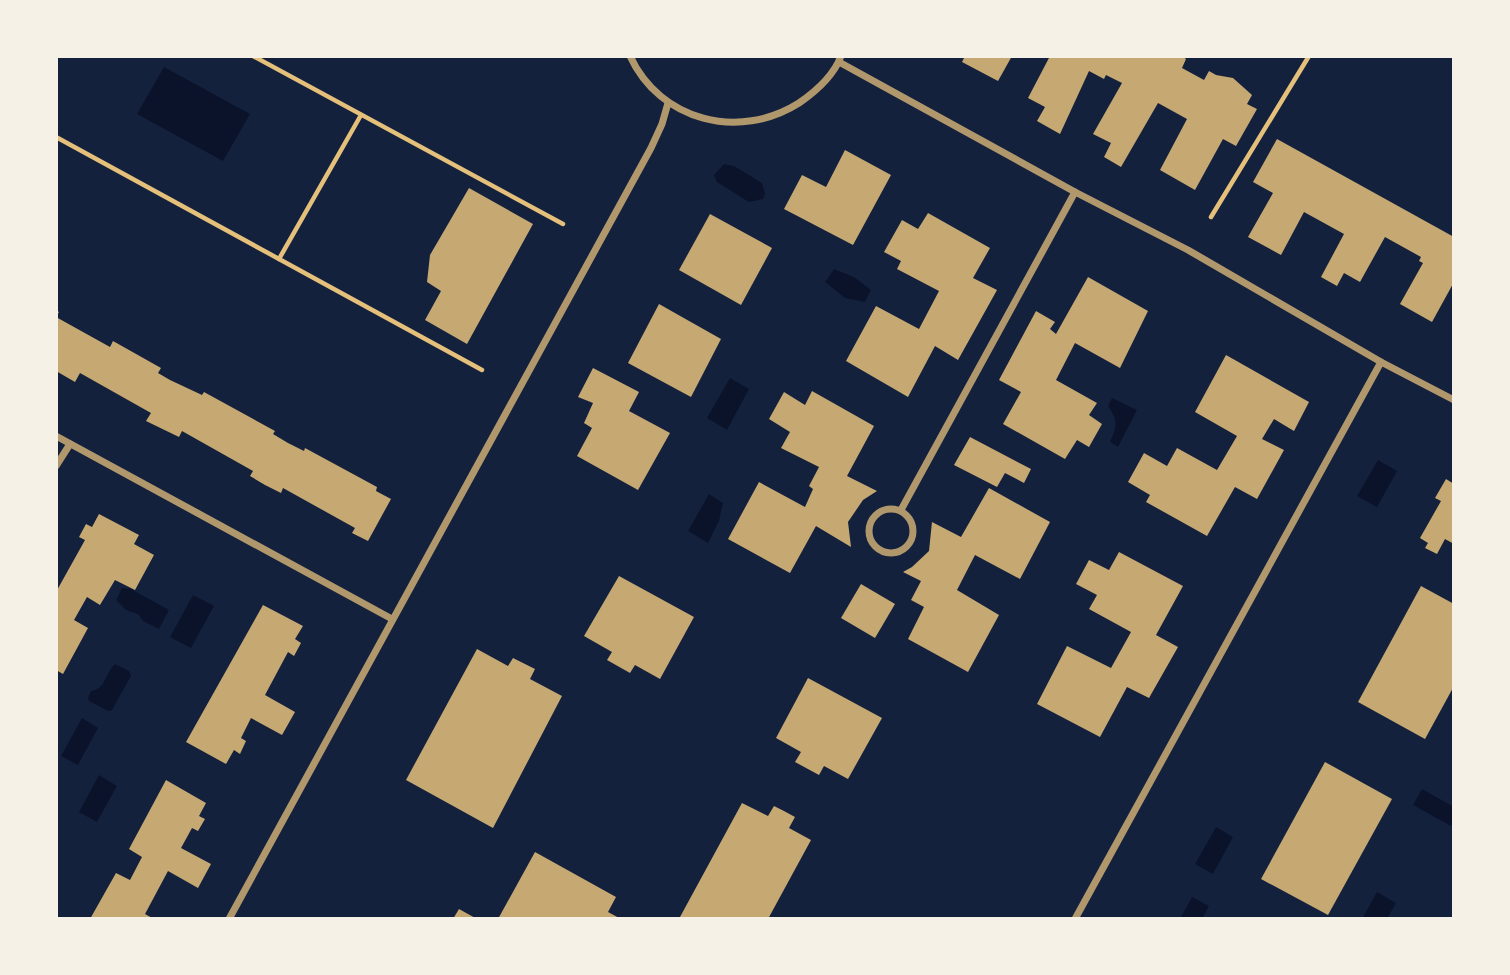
<svg xmlns="http://www.w3.org/2000/svg" width="1510" height="975" font-family="Manrope,sans-serif">
<style>
.water{fill:#0b132b}
.building{fill:#c6a872}
.lines{fill:none;stroke-linecap:round;stroke-linejoin:round}
.path{stroke:#e5c07b;stroke-width:4.5}
.minor{stroke:#b1986c;stroke-width:7}
</style>
<rect width="100%" height="100%" fill="#14213d"/>
<g class="water">
<path d="M164,67L250,114L223,161L137,114Z"/>
<path d="M724,164L734,166L762,183L765,194L763,199L749,202L717,182L714,175Z"/>
<path d="M834,269L854,277L871,290L865,302L845,298L825,282Z"/>
<path d="M730,378L749,389L727,430L707,418Z"/>
<path d="M1112,398L1137,410L1118,447L1110,442C1117,427 1118,420 1108,406Z"/>
<path d="M1378,460L1397,471L1377,507L1357,496Z"/>
<path d="M709,494L723,503L719,521L708,543L688,531Z"/>
<path d="M122,588L131,589L169,610L159,629L143,621L138,614C123,609 128,612 116,600Z"/>
<path d="M193,595L214,606L191,648L170,637Z"/>
<path d="M115,664L129,671L131,676L112,710L108,711L89,701L88,698L91,691C106,689 105,673 115,664Z"/>
<path d="M82,718L98,728L78,765L61,756Z"/>
<path d="M99,775L117,786L97,822L79,812Z"/>
<path d="M1422,789L1454,807V820L1451,826L1413,805Z"/>
<path d="M1216,827L1233,837L1213,874L1195,864Z"/>
<path d="M1377,892L1396,903L1387,919H1362Z"/>
<path d="M1192,897L1209,906L1202,919H1180Z"/>
</g>
<g class="building">
<path d="M965,56H1012L998,81L962,62Z"/>
<path d="M1050,56H1182L1186,59L1182,68L1204,80L1209,71L1216,75L1233,78L1252,95L1247,104L1257,109L1236,146L1223,139L1195,190L1160,170L1187,119L1158,103L1121,167L1104,157L1111,143L1093,134L1122,83L1106,75L1104,79L1089,71L1060,134L1037,121L1045,107L1028,98Z"/>
<path d="M1277,139L1454,237V282L1432,322L1400,304L1423,263L1419,261L1421,257L1385,237L1360,282L1344,273L1337,286L1321,277L1344,234L1304,212L1281,255L1248,237L1273,193L1253,182Z"/>
<path d="M845,150L891,175L853,245L784,209L802,175L826,187Z"/>
<path d="M469,188L533,224L467,344L425,320L441,291L427,282L430,255Z"/>
<path d="M928,213L990,248L973,278L997,290L958,360L935,346L908,397L846,361L876,306L919,329L939,291L897,269L901,261L884,252L902,220L918,229Z"/>
<path d="M710,214L772,248L741,305L679,270Z"/>
<path d="M1088,277L1148,311L1120,368L1075,343L1056,380L1097,403L1089,415L1102,424L1089,447L1077,440L1065,459L1003,424L1021,392L999,380L1036,311L1055,322L1050,329L1056,334Z"/>
<path d="M659,304L721,339L691,397L628,363Z"/>
<path d="M56,310L59,312L56,317L110,347L113,341L161,368L158,373L170,380L202,395L204,392L275,431L273,434L288,443L304,451L305,448L377,487L376,491L391,499L368,541L352,533L355,528L283,488L281,493L265,485L250,476L253,471L182,431L179,437L146,421L151,413L80,373L75,382L56,371Z"/>
<path d="M1226,355L1309,402L1294,431L1274,419L1262,439L1284,450L1257,499L1235,487L1207,536L1146,502L1150,495L1128,482L1144,453L1167,466L1177,448L1217,470L1237,436L1195,412Z"/>
<path d="M593,368L639,392L629,411L670,433L638,490L577,456L592,428L584,423L593,403L578,397Z"/>
<path d="M812,391L874,426L847,476L877,491L863,500L848,522L851,547L816,526L790,573L728,539L759,482L805,507L813,489L809,486L819,467L781,448L790,432L769,419L784,392L805,405Z"/>
<path d="M970,437L1031,469L1024,483L1005,473L997,487L954,465Z"/>
<path d="M1446,479L1454,484V544L1445,539L1437,554L1425,548L1428,543L1420,538L1441,501L1435,498Z"/>
<path d="M989,488L1050,522L1020,579L975,555L957,590L999,615L968,672L908,639L924,607L911,600L921,581L903,572L912,567L929,551L932,522L961,537Z"/>
<path d="M99,514L139,535L134,544L154,555L135,590L115,580L100,605L87,597L74,620L88,628L63,674L56,670V592L85,540L79,537L86,524L92,527Z"/>
<path d="M1119,552L1183,586L1156,635L1178,647L1149,698L1127,687L1100,737L1037,704L1067,646L1111,668L1131,632L1089,609L1097,595L1076,584L1089,560L1109,570Z"/>
<path d="M619,576L694,617L660,679L635,665L630,673L607,660L612,652L584,636Z"/>
<path d="M861,584L895,604L875,638L841,618Z"/>
<path d="M1421,586L1454,604V686L1425,739L1358,702Z"/>
<path d="M263,605L303,626L295,639L301,643L294,656L288,652L265,695L295,712L282,735L251,718L241,738L246,741L240,754L234,750L226,764L186,742Z"/>
<path d="M477,649L508,666L513,658L535,669L530,679L562,696L493,828L406,780Z"/>
<path d="M808,678L882,718L848,779L824,766L819,775L795,762L801,752L776,738Z"/>
<path d="M1325,762L1392,799L1328,915L1261,879Z"/>
<path d="M166,780L206,803L199,816L205,819L198,831L192,828L181,848L211,864L198,888L168,871L145,914L154,919H90L116,873L130,880L142,857L129,849Z"/>
<path d="M742,803L768,816L774,806L784,811L795,817L789,828L811,840L768,919H684L680,917Z"/>
<path d="M535,852L616,897L608,912L621,919H498Z"/>
<path d="M459,909L477,919H453Z"/>
</g>
<g class="lines">
<g class="path">
<path d="M253,56L563,224"/>
<path d="M361,115L279,259L482,370"/>
<path d="M56,137L279,259"/>
<path d="M1211,217L1309,56"/>
</g>
<g class="minor">
<path d="M630,56C660,121 739,141 799,103C815,92 834,75 841,56"/>
<path d="M839,62L1075,192L1188,250L1381,362L1454,400"/>
<path d="M56,436L392,619"/>
<path d="M56,466L70,444"/>
<circle cx="891" cy="531" r="22"/>
<path d="M901,510L1075,192"/>
<path d="M229,919L651,148L662,124L668,103"/>
<path d="M1075,919L1381,362"/>
</g>
</g>
<rect width="1510" height="975" fill="none" stroke="#f6f1e7" stroke-width="116"/>
</svg>
